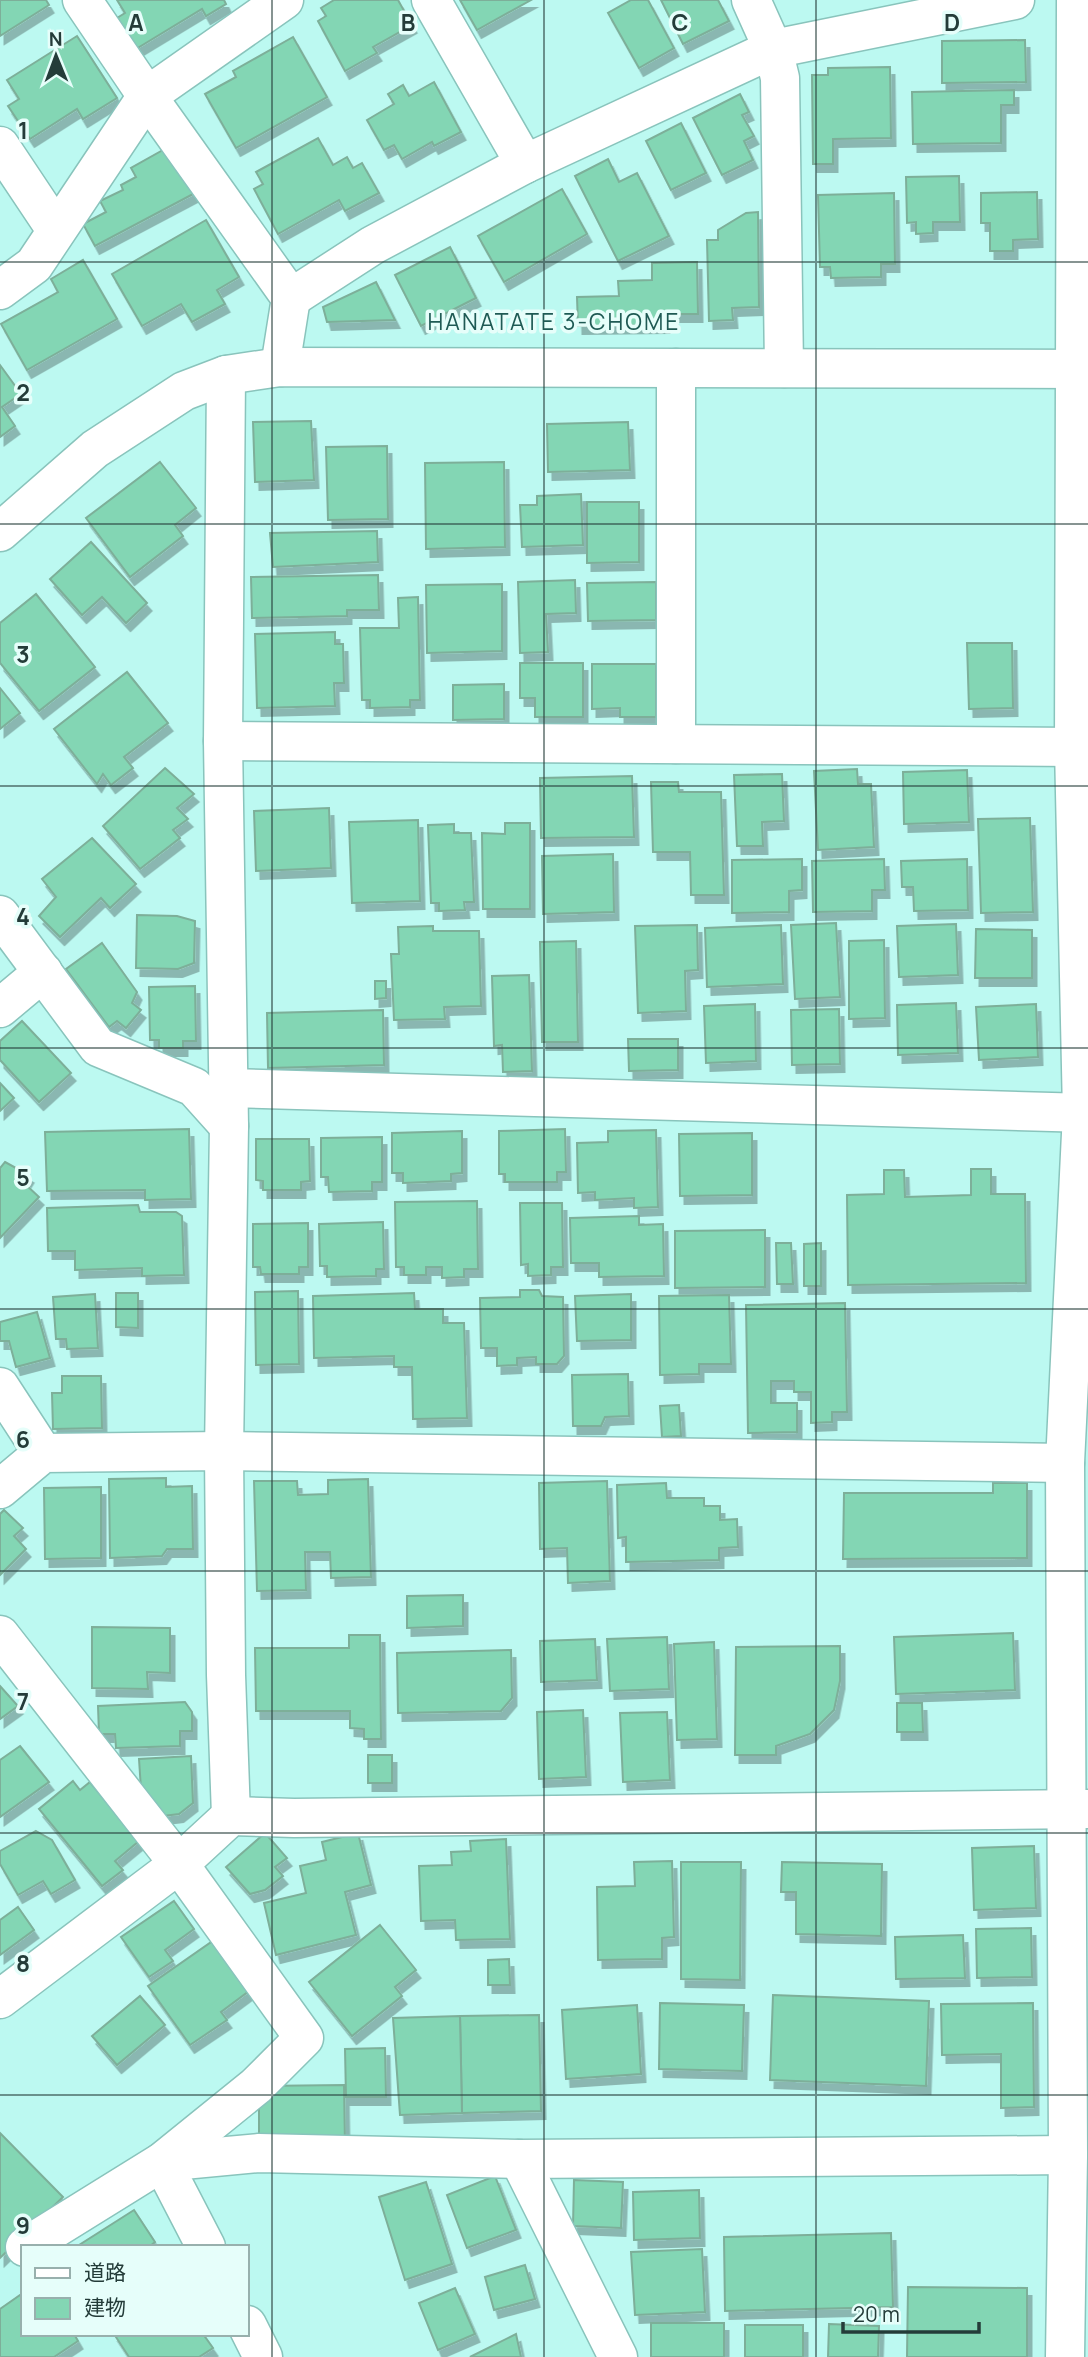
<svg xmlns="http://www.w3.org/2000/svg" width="1088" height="2357" font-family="Manrope,'Noto Sans JP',sans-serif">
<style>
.building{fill:#83d6b4;stroke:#7daf99;stroke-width:2;filter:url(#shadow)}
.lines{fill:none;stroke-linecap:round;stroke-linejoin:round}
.minor-casing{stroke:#89c4bc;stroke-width:41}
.minor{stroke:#fff;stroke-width:38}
.grid{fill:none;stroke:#243c39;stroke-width:2;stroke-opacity:0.55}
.labels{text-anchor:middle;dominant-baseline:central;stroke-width:7;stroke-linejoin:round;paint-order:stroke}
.neighbourhood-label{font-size:23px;letter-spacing:2px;fill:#1f5a54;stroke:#e6fefa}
.grid-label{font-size:23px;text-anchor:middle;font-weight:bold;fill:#243c39;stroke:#e6fefa;stroke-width:7;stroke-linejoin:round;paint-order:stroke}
</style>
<defs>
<filter id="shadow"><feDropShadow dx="4.5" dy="8" stdDeviation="0" flood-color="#0004"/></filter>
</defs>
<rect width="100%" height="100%" fill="#bcf9f1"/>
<g class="building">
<path d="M0,0H46L49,5L0,36Z"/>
<path d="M117,0H224L226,4L206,16L202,9L136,49L117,18L125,13Z"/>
<path d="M334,0H398L412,25L373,47L377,53L345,71L318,21L326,16L321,8Z"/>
<path d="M460,0H531L477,30Z"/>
<path d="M631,0H648L674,48L639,68L608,13Z"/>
<path d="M661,0H718L729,21L683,44Z"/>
<path d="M77,36L117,98L83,119L77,109L30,139L8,106L19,99L7,80Z"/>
<path d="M293,37L327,97L236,148L205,94L236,77L233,71Z"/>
<path d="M1025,40L1026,82L942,83V41Z"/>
<path d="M890,67L891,138L833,139V164H813L812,75H828V68Z"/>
<path d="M434,82L461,132L434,146L432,142L402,159L394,145L384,150L367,120L394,104L388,94L403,85L409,96Z"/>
<path d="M1014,90V105H1001V143L913,144L912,92Z"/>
<path d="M740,94L749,112L742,115L754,136L744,141L753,160L722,175L693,118Z"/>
<path d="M681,123L706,173L671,190L646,141Z"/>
<path d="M318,138L333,165L347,157L353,168L362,163L379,193L345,211L339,200L278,234L254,189L263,184L256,172Z"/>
<path d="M170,146L195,193L95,246L83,224L106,212L100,201L123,190L121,185L136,177L131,168Z"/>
<path d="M608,159L619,182L637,173L669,236L618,261L575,176Z"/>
<path d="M959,176L960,222H933V233L916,234V222L907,223L906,177Z"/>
<path d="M562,189L587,234L504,282L478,236Z"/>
<path d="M1037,192L1038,239L1013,240V251H990V223H981V193Z"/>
<path d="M894,193L895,264H881V277L831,278L830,267H820L818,195Z"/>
<path d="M758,212L759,307L732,308L733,320L709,321L707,240H718V230L746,213Z"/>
<path d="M206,220L239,277L217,290L225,304L192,322L181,304L142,326L112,274Z"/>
<path d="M450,247L476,298L421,326L395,275Z"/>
<path d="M83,260L117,319L27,370L1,324L58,292L51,279Z"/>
<path d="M697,262L698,314H665V325L578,326L577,297L619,296L618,281L652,280V263Z"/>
<path d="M376,282L395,320L327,322L323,307Z"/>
<path d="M0,365L21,394L2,407L15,426L0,437Z"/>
<path d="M311,421L314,480L255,482L253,422Z"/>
<path d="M628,422L630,470L548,472L547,424Z"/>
<path d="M387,446L388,519L328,520L326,447Z"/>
<path d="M160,462L196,508L175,525L183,536L130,577L86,518Z"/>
<path d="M504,462L505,547L426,549L425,463Z"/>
<path d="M581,494L583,545L522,547L520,505H537V496Z"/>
<path d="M587,502H639V562L587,563Z"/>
<path d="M377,531L378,562L273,567L270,533Z"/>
<path d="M91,542L147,603L126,623L102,597L82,615L50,579Z"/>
<path d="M378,575L379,610H347V616L252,618L251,577Z"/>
<path d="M575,580L576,613L546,614L548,652L520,653L518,582Z"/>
<path d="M656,582V620L588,621L587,583Z"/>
<path d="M502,584V651L427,653L426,585Z"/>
<path d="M36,594L95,667L39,711L0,663V623Z"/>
<path d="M418,597L420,700H410V707L370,708V700H362L360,628H399L398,598Z"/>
<path d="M335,632V644H343L344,683H334L335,706L257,708L255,634Z"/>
<path d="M967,643H1012L1013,708L969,709Z"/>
<path d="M520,663H583V717H535V698H520Z"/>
<path d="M592,664H656V717H620V708L592,709Z"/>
<path d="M127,672L168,723L124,757L133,768L111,785L103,774L97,784L54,729Z"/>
<path d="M504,684V719L453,720V685Z"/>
<path d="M0,688L20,713L0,729Z"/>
<path d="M165,768L194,794L177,808L188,819L173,830L180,838L140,869L103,826Z"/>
<path d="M857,769L858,784H871L874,847L818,850L814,771Z"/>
<path d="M967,770L969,822L904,824L903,772Z"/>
<path d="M782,774L784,821L762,822L763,846H737L734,775Z"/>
<path d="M632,776L634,837L541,838L540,778Z"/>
<path d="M651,782H678L679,792H721L724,895H691L690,852H653Z"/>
<path d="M329,808L331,868L256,871L254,811Z"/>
<path d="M1030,818L1033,912L981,913L978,819Z"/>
<path d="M418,820L420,901L352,903L349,822Z"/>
<path d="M505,823H530V909H483L482,833L505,834Z"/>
<path d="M454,824V833H471L474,902H464L465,910L439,911V903H431L428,825Z"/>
<path d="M92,838L136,884L110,908L101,898L60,937L39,916L56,897L42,879Z"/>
<path d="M613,854L614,912L543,914L542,856Z"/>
<path d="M802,859V890L789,891V912L732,913V860Z"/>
<path d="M884,859L885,890H872V911L813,912L812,861Z"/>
<path d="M967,859L968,910L914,911L913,887H902L901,861Z"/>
<path d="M137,915L177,916L195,921L194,963L178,969L136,968Z"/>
<path d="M836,923L840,997L795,999L791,925Z"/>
<path d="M956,924L958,975L899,977L897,926Z"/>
<path d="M697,925L698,970L685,971L686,1011L638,1013L635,926Z"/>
<path d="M781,925L783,984L707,987L705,928Z"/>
<path d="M433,926V931H479L481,1006L444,1007L445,1019L394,1020L391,954H399L398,927Z"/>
<path d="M976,929L1032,930V978H975Z"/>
<path d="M884,940L885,1018L849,1019V941Z"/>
<path d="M576,941L578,1042H542L540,942Z"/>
<path d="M102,943L137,992L132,1003L141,1010L126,1028L117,1021L109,1027L66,969Z"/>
<path d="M529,975L532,1071L503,1072L502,1045L494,1046L492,976Z"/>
<path d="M375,981H386V998L375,999Z"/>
<path d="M195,986L196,1041H183V1048H159V1040H150L149,987Z"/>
<path d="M956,1003L958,1053L898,1055L897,1005Z"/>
<path d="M755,1004L756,1061L706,1063L704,1006Z"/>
<path d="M1036,1004L1038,1057L979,1060L976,1007Z"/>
<path d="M839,1009L840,1064L792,1065L791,1010Z"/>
<path d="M383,1010L384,1065L268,1068L267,1013Z"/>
<path d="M22,1021L71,1073L39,1102L0,1060V1041Z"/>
<path d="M628,1039H678V1070L629,1071Z"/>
<path d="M0,1083L14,1098L0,1111Z"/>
<path d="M189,1129L191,1199L145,1200V1190L47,1191L45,1132Z"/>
<path d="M565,1129L566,1172H557V1182H505V1174H499V1131Z"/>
<path d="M656,1130L658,1207L634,1208V1198L595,1200V1192L578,1193L577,1143L608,1142V1131Z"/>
<path d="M462,1131V1173L451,1174V1181L403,1183V1173H392V1133Z"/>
<path d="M752,1133V1195L680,1196L679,1134Z"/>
<path d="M382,1137V1182H372V1191L329,1192L328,1177H321V1138Z"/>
<path d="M256,1139H309L310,1181L301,1182V1190H263V1181L256,1180Z"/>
<path d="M5,1162L29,1175L24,1183L39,1197L0,1238V1168Z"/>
<path d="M971,1169H991V1194H1025L1026,1283L848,1285L847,1195L884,1194V1170H904L905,1197L971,1195Z"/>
<path d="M477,1201L478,1269H464V1277L442,1278V1267H426V1275H404V1267H396L395,1202Z"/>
<path d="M520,1203H562L563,1267H551V1275L528,1276V1264L521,1265Z"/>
<path d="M138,1205L140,1212H176L182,1216L184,1275L142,1276V1268L75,1270V1251H48L47,1208Z"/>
<path d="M639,1216V1225L663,1224L664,1276L599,1277V1263H571L570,1218Z"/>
<path d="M383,1222L384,1269H376V1276L327,1277V1266H320L319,1224Z"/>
<path d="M308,1223V1267H299V1274H261L260,1267H253V1224Z"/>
<path d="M765,1230V1287L675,1288V1231Z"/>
<path d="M776,1243H791L793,1284H777Z"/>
<path d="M821,1243V1286H804V1244Z"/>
<path d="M520,1290H539L542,1296L563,1297L564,1356L557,1364H536V1357L517,1358V1365L497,1366V1348H481L480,1298L520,1297Z"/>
<path d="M298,1291L299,1364L256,1365L255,1292Z"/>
<path d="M116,1293H138V1328L116,1327Z"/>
<path d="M414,1293L415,1309H443V1323H464L467,1418L413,1419L412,1367H394V1356L314,1358L313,1296Z"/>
<path d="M95,1294L98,1348L67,1349L66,1339H56L53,1297Z"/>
<path d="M631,1294V1340L577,1341L575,1296Z"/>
<path d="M729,1295L731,1364H699V1374L660,1375L659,1296Z"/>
<path d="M845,1303L847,1412H832V1422L811,1423V1392H794V1381H771V1403H797V1432L748,1433L746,1305Z"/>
<path d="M37,1312L50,1358L16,1367L9,1341H0V1322Z"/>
<path d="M628,1374L629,1416L605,1417L601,1426H573L572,1375Z"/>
<path d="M62,1376H101L102,1428L53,1429L52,1393H62Z"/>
<path d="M679,1405L681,1436L662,1437L660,1406Z"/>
<path d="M166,1478V1487L192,1486L193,1549H167L162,1556L110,1558L109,1479Z"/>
<path d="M368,1479L371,1577L331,1578L330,1552H305L306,1590L257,1591L254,1481H297L298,1495L328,1494V1480Z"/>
<path d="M607,1481L610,1581L568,1583L567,1548L540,1549L539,1483Z"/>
<path d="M666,1483L667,1498H704V1506H720V1520L737,1519L738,1547L719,1548V1560L626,1562V1537L618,1538L617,1485Z"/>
<path d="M993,1483H1027V1558L843,1559L844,1493H993Z"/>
<path d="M101,1487V1558L45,1559L44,1488Z"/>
<path d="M4,1510L23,1528L14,1536L26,1549L0,1575V1514Z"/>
<path d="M463,1595V1626L407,1628V1596Z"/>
<path d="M92,1627L170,1628V1673L147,1672L148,1689L92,1688Z"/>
<path d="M1013,1633L1015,1690L896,1694L894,1637Z"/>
<path d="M349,1635H380L381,1739H364V1729L350,1728V1711H256L255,1648H349Z"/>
<path d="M667,1637L669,1689L610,1691L607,1639Z"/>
<path d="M595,1639L597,1680L541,1682L540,1641Z"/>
<path d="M714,1642L717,1739L677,1740L674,1644Z"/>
<path d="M840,1646V1681L834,1710L810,1734L776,1746V1755H735L736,1647Z"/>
<path d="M511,1650L512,1698L501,1711L398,1713L397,1653Z"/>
<path d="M0,1686L18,1706L0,1719Z"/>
<path d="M185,1702L192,1712V1731H180V1746L116,1748L115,1734H99L98,1706Z"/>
<path d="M897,1703H922L923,1732H897Z"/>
<path d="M583,1710L586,1777L539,1779L537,1712Z"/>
<path d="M667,1712L670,1780L623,1782L620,1713Z"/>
<path d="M20,1746L49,1782L0,1817V1760Z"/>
<rect x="368" y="1755" width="24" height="28"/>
<path d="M191,1756L193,1803L179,1814L163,1816L141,1789L139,1759Z"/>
<path d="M73,1781L80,1790L90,1782L139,1841L115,1861L123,1870L102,1886L39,1809Z"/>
<path d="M36,1831L52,1840L75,1880L51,1894L43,1881L18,1895L0,1864V1851Z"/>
<path d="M265,1833L287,1858L275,1867L283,1876L265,1890L250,1894L226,1867Z"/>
<path d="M358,1833L371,1885L345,1892L356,1935L276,1955L264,1903L306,1893L300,1866L326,1860L322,1842Z"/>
<path d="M506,1839L510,1939L456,1940L455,1920L421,1921L419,1866L452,1865L451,1852L471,1851L470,1841Z"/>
<path d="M1034,1846L1036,1908L974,1910L972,1848Z"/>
<path d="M672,1861L674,1937L662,1938V1959L598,1960L597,1887L635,1886L634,1862Z"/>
<path d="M681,1862H741L740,1980L681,1979Z"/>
<path d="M782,1862L882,1864L881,1936L796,1934V1892H781Z"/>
<path d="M174,1901L194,1929L165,1950L173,1961L149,1977L121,1937Z"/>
<path d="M18,1907L34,1930L0,1955V1920Z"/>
<path d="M380,1925L416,1970L395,1987L402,1996L352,2036L309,1982Z"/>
<path d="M1031,1928L1032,1977L977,1978L976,1929Z"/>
<path d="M963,1935L965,1978L896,1979L895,1937Z"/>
<path d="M217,1938L253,1988L221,2012L227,2020L190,2045L148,1986Z"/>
<path d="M509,1959L510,1985H488V1960Z"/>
<path d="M773,1995L929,2001L926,2086L770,2080Z"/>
<path d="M140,1996L165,2025L117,2065L92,2036Z"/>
<path d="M660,2003L744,2005L742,2071L659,2069Z"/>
<path d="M1033,2003L1034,2107L1001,2108V2054L942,2055L941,2004Z"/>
<path d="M637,2005L641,2074L566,2079L562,2010Z"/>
<path d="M539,2015L541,2111L462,2113L460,2016Z"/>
<path d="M460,2016L462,2113L400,2115L393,2018Z"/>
<path d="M385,2048L386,2097H346L345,2049Z"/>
<path d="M344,2085L345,2145L259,2147V2086Z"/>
<path d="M0,2133L63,2197L0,2258Z"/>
<path d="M495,2176L516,2230L467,2248L447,2195Z"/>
<path d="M574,2180L623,2182L621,2228L573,2226Z"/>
<path d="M426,2182L452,2264L405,2280L379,2197Z"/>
<path d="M699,2190L700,2238L634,2240L633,2192Z"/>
<path d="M134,2210L155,2242L149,2247H76Z"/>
<path d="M891,2233L893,2307L725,2311L724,2237Z"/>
<path d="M702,2249L705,2312L635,2315L631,2252Z"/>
<path d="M525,2265L535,2299L494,2310L485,2277Z"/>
<path d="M908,2287L1027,2288V2357H907Z"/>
<path d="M455,2288L475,2334L438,2350L419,2303Z"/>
<path d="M23,2293V2334H74L78,2341L54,2357H0V2309Z"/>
<rect x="651" y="2323" width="73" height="34"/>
<path d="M829,2324L879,2326L878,2357H828Z"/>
<rect x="745" y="2325" width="58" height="32"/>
<path d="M114,2334H203L213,2348L199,2357H129Z"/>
<path d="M516,2334L521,2357H470Z"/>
</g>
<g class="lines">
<g class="minor-casing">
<g id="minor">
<path d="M82,0L147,96L291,298L280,367"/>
<path d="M431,0L525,164"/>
<path d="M751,0L773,49L780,78L784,368"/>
<path d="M0,146L56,230"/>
<path d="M0,290L34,265L147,96L284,0"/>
<path d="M291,298L373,245L525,164L773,49L1015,0"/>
<path d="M676,368V744"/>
<path d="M226,375L223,741L229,1126L224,1451L226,1675L231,1816"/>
<path d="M0,532L95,449L184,391L226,375L280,367L1088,369"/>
<path d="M223,741L1074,747"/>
<path d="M0,915L98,1047L194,1087L229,1126"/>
<path d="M0,1008L43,972"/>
<path d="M229,1088L1088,1113"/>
<path d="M0,1387L43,1453"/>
<path d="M0,1489L43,1453L224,1451L1065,1463"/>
<path d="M0,1635L179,1864L304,2038L256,2086L162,2162L25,2247"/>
<path d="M0,1999L179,1864L231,1816L294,1818L1088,1809"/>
<path d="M519,2159L618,2357"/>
<path d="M206,2247L162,2162L259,2153L519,2159L1068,2155"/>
<path d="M247,2325L263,2357"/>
<path d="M1065,2357L1068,2155L1065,1463L1082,1113L1074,747L1076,0"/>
</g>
</g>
<use href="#minor" class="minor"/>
</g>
<path class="grid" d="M272,0V2357M544,0V2357M816,0V2357M0,262H1088M0,524H1088M0,786H1088M0,1048H1088M0,1309H1088M0,1571H1088M0,1833H1088M0,2095H1088"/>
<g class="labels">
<g class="neighbourhood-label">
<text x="554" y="321">HANATATE 3-CHOME</text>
</g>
</g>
<g class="grid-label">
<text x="136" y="31">A</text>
<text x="408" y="31">B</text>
<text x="680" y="31">C</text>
<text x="952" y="31">D</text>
<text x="23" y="139">1</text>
<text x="23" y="401">2</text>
<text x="23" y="663">3</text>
<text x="23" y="925">4</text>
<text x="23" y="1186">5</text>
<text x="23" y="1448">6</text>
<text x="23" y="1710">7</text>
<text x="23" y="1972">8</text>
<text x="23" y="2234">9</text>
</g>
<rect x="21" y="2245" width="228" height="91" fill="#e6fefa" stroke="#98b0ad" stroke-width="2"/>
<rect x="35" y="2268" width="35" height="10" fill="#ffffff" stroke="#98b0ad" stroke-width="2"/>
<text x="84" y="2280" font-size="21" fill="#243c39">道路</text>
<rect x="35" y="2298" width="35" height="21" fill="#83d6b4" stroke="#98b0ad" stroke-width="2"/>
<text x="84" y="2315" font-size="21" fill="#243c39">建物</text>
<g transform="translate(56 56) rotate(359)" stroke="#e6fefa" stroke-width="5" paint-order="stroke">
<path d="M0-5L12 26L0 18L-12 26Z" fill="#243c39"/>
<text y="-10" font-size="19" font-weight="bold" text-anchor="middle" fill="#243c39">N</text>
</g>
<path d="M843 2322v10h136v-10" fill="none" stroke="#243c39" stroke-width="3.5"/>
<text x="853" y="2322" font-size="21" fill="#243c39" stroke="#e6fefa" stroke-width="5" paint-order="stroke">20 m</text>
</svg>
